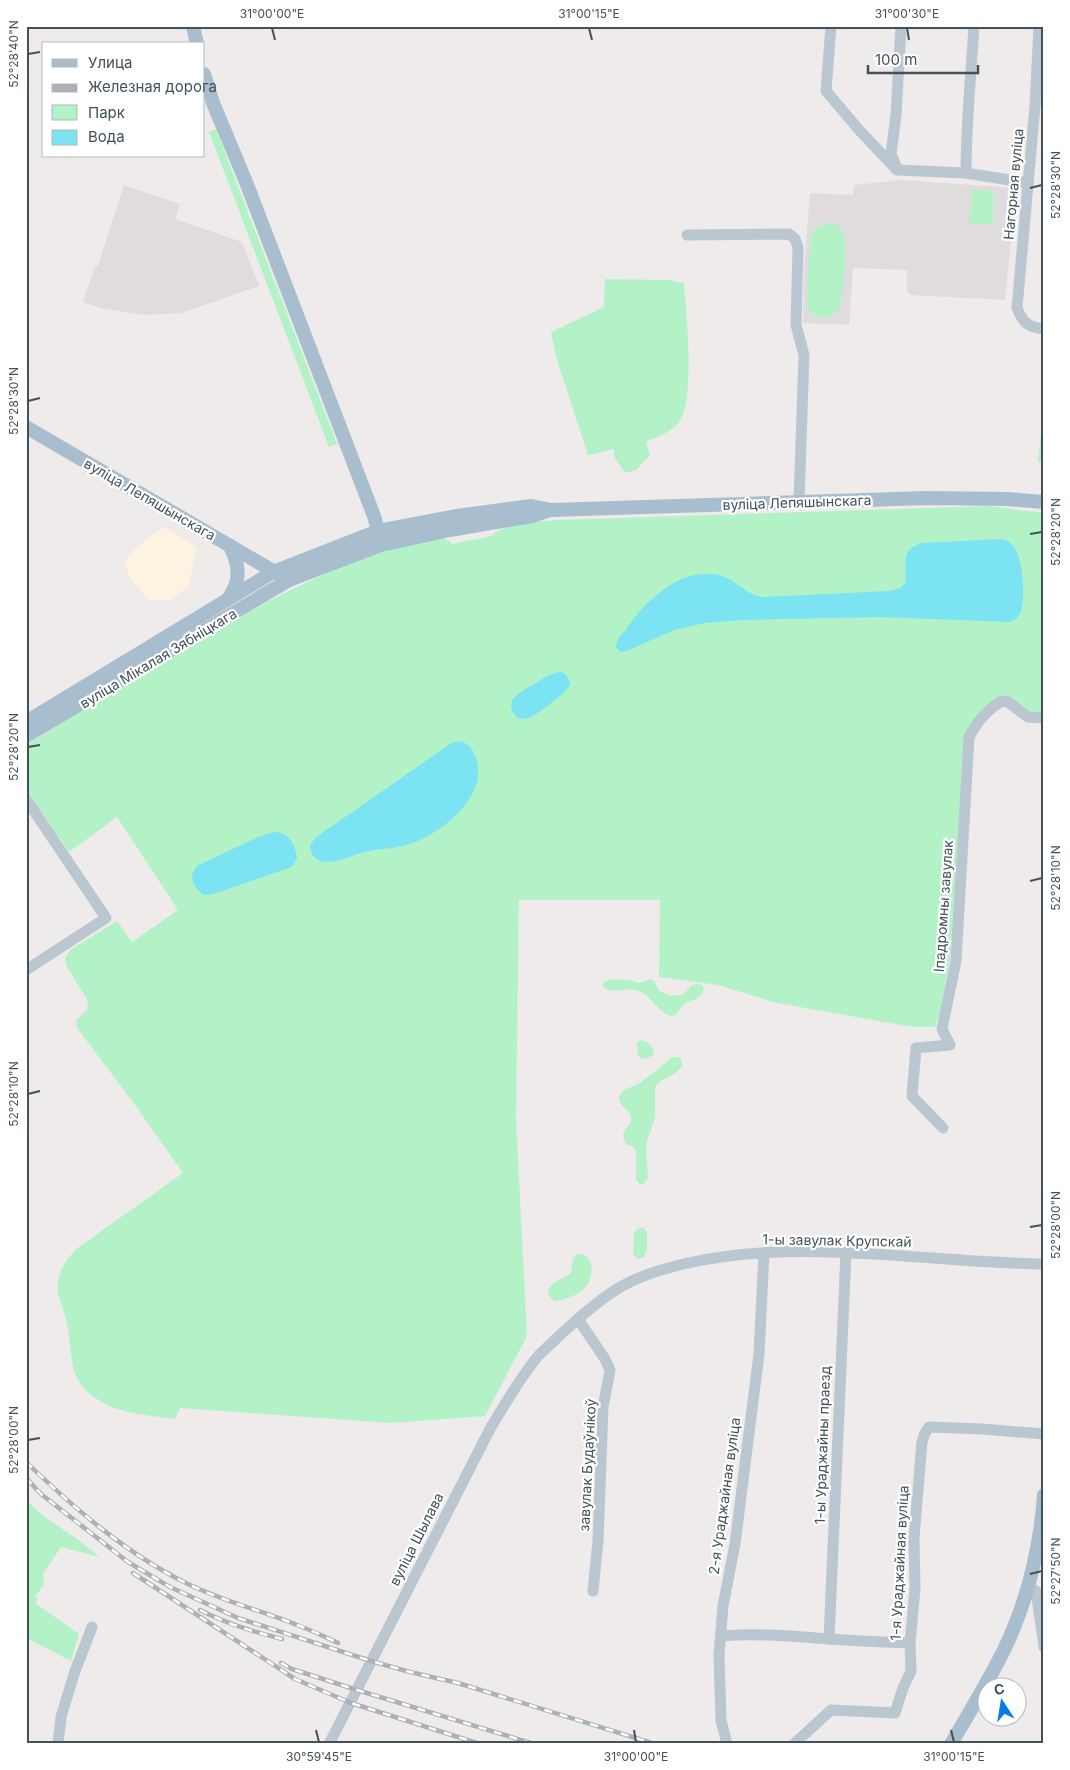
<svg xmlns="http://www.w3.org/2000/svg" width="1070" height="1770" font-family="Inter,sans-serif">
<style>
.commercial{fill:#fdf3e0}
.education{fill:#e0dcdd}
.green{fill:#b3f2c7}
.water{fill:#7ce3f3}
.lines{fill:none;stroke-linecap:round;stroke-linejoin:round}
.minor{stroke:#bac7d0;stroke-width:11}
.major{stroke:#a8bece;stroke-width:14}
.rail-casing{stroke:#adb1b7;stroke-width:4.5}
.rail{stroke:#fff;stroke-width:2.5;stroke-dasharray:8;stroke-linecap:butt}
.ticks{fill:none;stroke:#42515a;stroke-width:2}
.labels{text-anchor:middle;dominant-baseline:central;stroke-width:4.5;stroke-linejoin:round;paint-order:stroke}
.street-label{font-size:14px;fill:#42515a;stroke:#fff}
.neatline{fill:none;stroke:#42515a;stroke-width:2}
.ticks-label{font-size:12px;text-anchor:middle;fill:#42515a}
</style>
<rect width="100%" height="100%" fill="#efebeb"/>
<path class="commercial" d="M165,526L197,548L189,586L170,600H149L129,577L124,561L138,546Z"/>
<g class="education">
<path d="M901,180L1016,188L1005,300L910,295L907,291V270L853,268L849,325L803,323L804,266L810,193L853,195L854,185Z"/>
<path d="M124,185L180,204L175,219L242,242L259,286L181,313L144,315L101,308L83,302L95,266H98Z"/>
</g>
<g class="green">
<path d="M216,129L337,444L329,447L209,132Z"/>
<path d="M972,189L994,191L993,224H969Z"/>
<path d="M827,223C834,223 840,226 843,232C849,243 843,290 841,304L838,311L825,318L815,316L806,307L811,234L818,227Z"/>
<path d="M605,279L669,280L684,283C686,313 696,399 679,422C672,432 657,437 646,442L650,455L636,470L625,473L614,457V449L588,455L556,357L551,332L604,307Z"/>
<path d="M1044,431V462H1038L1041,432Z"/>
<path d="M989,506L1044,513V719L1006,703L975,722L950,958L941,1008L935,1027H913L777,1003L718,985L659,977L660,900H519L516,1119L527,1336L485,1416L391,1423L180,1408L175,1419C140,1414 110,1414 83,1388C79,1383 76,1377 74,1371C70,1354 70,1336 66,1319C63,1306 56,1295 58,1282C60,1267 68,1257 79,1247L183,1173L135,1105L77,1028L76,1020L87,1010L88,1001L67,967L65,958L70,950L117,921L132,942L178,910L117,817L69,852L26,789V745L106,695L269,601C324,573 384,546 444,538L453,544L491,536C502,523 538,522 555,520Z"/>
<path d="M612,979L631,980L638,983L651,979L655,982L659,991L670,996L684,994L691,986L697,984L702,985L704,989C699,1003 689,998 682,1006C678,1011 678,1015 671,1016C657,1012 651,994 636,990C626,987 609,996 603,986L604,982Z"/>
<path d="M640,1040L647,1042L654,1050L653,1055L648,1058L642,1059L638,1056L637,1043Z"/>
<path d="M673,1057H679L681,1059L682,1066C675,1077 662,1077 655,1087V1118L646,1144L648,1177L645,1183L641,1185L636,1180V1151L632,1146L626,1144C617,1129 633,1128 631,1117C630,1108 619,1109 619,1096L624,1090L640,1083Z"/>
<path d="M643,1227L647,1232V1249L644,1257L637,1259L633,1254L634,1234L637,1229Z"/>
<path d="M582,1254C594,1258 594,1276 587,1285C581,1294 566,1300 555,1301C535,1288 564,1279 571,1273L573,1258L577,1255Z"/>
<path d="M26,1500C48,1523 76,1535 99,1557L61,1547L43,1574L44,1584L35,1597L38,1599L35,1603L79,1634L71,1661L26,1638Z"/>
</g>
<g class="water">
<path d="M1000,539C1005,540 1010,541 1013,546C1023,557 1027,602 1019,615C1017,619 1014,620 1010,622L879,617L743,620L705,623L674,630L627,651L620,652L616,647C616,639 623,634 627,628C647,599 681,567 719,575C736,579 745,595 763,597L889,591L900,588L905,583C908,565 898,549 923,543Z"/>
<path d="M557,672C565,672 569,676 570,684C567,692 558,697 551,703C540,711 518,732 511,707L512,700L518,694L545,677Z"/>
<path d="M458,741C468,742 473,749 476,758C489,796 442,833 410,844C396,849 380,848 365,852C352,855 334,865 320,861C313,858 311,853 310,846L315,838L450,744Z"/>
<path d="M273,832C289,832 295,844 297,858L292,867L213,894L205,895C197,892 192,883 192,874L197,866L256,838Z"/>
</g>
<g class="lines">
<g class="minor">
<path d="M831,26L826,91L860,131L897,170L966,173L1028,183"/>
<path d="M1039,26L1035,106L1017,308C1023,323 1028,327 1044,329"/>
<path d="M896,166L891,154L896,115L901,26"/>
<path d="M966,173C966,124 971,75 974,26"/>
<path d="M687,235L789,234L795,239L798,247L796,325L804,355L799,501"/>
<path d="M26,799L106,918L26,970"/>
<path d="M943,1128L912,1096L916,1048L950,1045L942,1029L956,961L969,737C977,722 986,710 1002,701L1008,702L1028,717L1044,718"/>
<path d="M578,1319L605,1359L610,1370L603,1407L598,1541L593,1591"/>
<path d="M1028,1587L1036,1591L1044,1647"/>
<path d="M721,1636C758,1633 793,1636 829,1639C856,1641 883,1642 910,1643"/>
<path d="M829,1639L846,1253"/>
<path d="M58,1744L61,1717L74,1674L92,1627"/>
<path d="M329,1744L491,1427C506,1403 520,1377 539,1355C546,1348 554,1341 561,1334C578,1319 595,1303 614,1291C637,1276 662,1269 688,1263C803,1237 928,1263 1044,1264"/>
<path d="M727,1744L721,1720L719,1655L723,1606L735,1544L759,1354L764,1253"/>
<path d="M794,1744L831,1710L895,1713L903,1688L911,1671L910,1643L915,1589L914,1538L922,1442L925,1433L929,1427L982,1429L1044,1434"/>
</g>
<g class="major">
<path d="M193,26L197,44"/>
<path d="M204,74L213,103L246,182L374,516L380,538"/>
<path d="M26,427L280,575"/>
<path d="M228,599C241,581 240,566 230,546"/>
<path d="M26,722L273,572L378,531L457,516L531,506L551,510L927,498L1007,499L1044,502"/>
<path d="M26,736L289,580L381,545L450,530L532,516L550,510"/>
<path d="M951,1744C969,1713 988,1682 1004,1650C1027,1602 1040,1549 1044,1495"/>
</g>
<g class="rail-casing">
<g id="rail">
<path d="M26,1462C74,1508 127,1554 186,1583C222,1601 260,1610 297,1625C311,1630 325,1637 338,1643"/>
<path d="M26,1478L41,1494L128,1562L170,1587L238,1618L371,1661L410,1672L458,1683L655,1744"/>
<path d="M133,1573L295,1679L351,1703L480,1744"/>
<path d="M200,1610C227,1624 254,1632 282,1639"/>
<path d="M281,1663L292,1669L357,1690L534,1744"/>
</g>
</g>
<use href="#rail" class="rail"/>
</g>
<path class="ticks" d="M272,28L275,40M589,28L592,40M907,28L909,40M28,54L40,52M1030,188L1042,185M28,401L40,398M1030,534L1042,532M28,747L40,745M1030,881L1042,878M28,1094L40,1091M1030,1227L1042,1225M28,1440L40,1438M1030,1574L1042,1571M316,1730L319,1742M634,1730L636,1742M951,1730L954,1742"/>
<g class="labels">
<g class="street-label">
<text transform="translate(1013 184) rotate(-85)">Нагорная вуліца</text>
<text transform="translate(150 499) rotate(30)">вуліца Лепяшынскага</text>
<text transform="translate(797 502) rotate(-2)">вуліца Лепяшынскага</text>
<text transform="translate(158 658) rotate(-31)">вуліца Мікалая Зябніцкага</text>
<text transform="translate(943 906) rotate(-86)">Іпадромны завулак</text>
<text transform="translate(837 1240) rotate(1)">1-ы завулак Крупскай</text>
<text transform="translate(822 1445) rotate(-88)">1-ы Ураджайны праезд</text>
<text transform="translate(587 1465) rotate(-87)">завулак Будаўнікоў</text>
<text transform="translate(724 1496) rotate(-82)">2-я Ураджайная вуліца</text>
<text transform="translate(416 1539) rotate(-63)">вуліца Шылава</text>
<text transform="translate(899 1563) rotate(-87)">1-я Ураджайная вуліца</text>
</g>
</g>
<rect width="1070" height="1770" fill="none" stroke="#ffffff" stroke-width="55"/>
<rect x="42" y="42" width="162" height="115" fill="#ffffff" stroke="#b3b9bd"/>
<rect x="52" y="59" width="25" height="8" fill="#a8bece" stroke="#b3b9bd"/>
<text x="88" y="68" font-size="15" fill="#42515a">Улица</text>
<rect x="52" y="84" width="25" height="8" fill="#adb1b7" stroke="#b3b9bd"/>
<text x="88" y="92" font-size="15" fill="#42515a">Железная дорога</text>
<rect x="52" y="105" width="25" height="15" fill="#b3f2c7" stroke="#b3b9bd"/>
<text x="88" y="118" font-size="15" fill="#42515a">Парк</text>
<rect x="52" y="130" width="25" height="15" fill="#7ce3f3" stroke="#b3b9bd"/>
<text x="88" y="142" font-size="15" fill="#42515a">Вода</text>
<g transform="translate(1002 1702) rotate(348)"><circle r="24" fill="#ffffff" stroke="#b3b9bd"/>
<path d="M0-4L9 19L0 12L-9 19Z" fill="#087beb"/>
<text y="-8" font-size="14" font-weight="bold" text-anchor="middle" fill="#42515a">С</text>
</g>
<path d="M868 65v8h110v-8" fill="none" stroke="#42515a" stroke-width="2.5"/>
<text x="875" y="65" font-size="15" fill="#42515a" stroke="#ffffff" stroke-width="4" paint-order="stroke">100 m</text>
<rect x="28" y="28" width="1014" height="1714" class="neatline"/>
<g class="ticks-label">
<text x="272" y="18">31°00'00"E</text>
<text x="589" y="18">31°00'15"E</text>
<text x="907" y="18">31°00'30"E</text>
<text transform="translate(14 54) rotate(-90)" y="4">52°28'40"N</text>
<text transform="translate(1056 185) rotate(-90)" y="4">52°28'30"N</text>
<text transform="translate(14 401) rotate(-90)" y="4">52°28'30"N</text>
<text transform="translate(1056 532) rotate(-90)" y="4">52°28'20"N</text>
<text transform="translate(14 747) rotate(-90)" y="4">52°28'20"N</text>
<text transform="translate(1056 878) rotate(-90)" y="4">52°28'10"N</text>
<text transform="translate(14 1094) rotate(-90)" y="4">52°28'10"N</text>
<text transform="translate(1056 1225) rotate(-90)" y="4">52°28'00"N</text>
<text transform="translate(14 1440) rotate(-90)" y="4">52°28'00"N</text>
<text transform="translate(1056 1571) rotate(-90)" y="4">52°27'50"N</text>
<text x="319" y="1761">30°59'45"E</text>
<text x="636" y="1761">31°00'00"E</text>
<text x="954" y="1761">31°00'15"E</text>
</g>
</svg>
